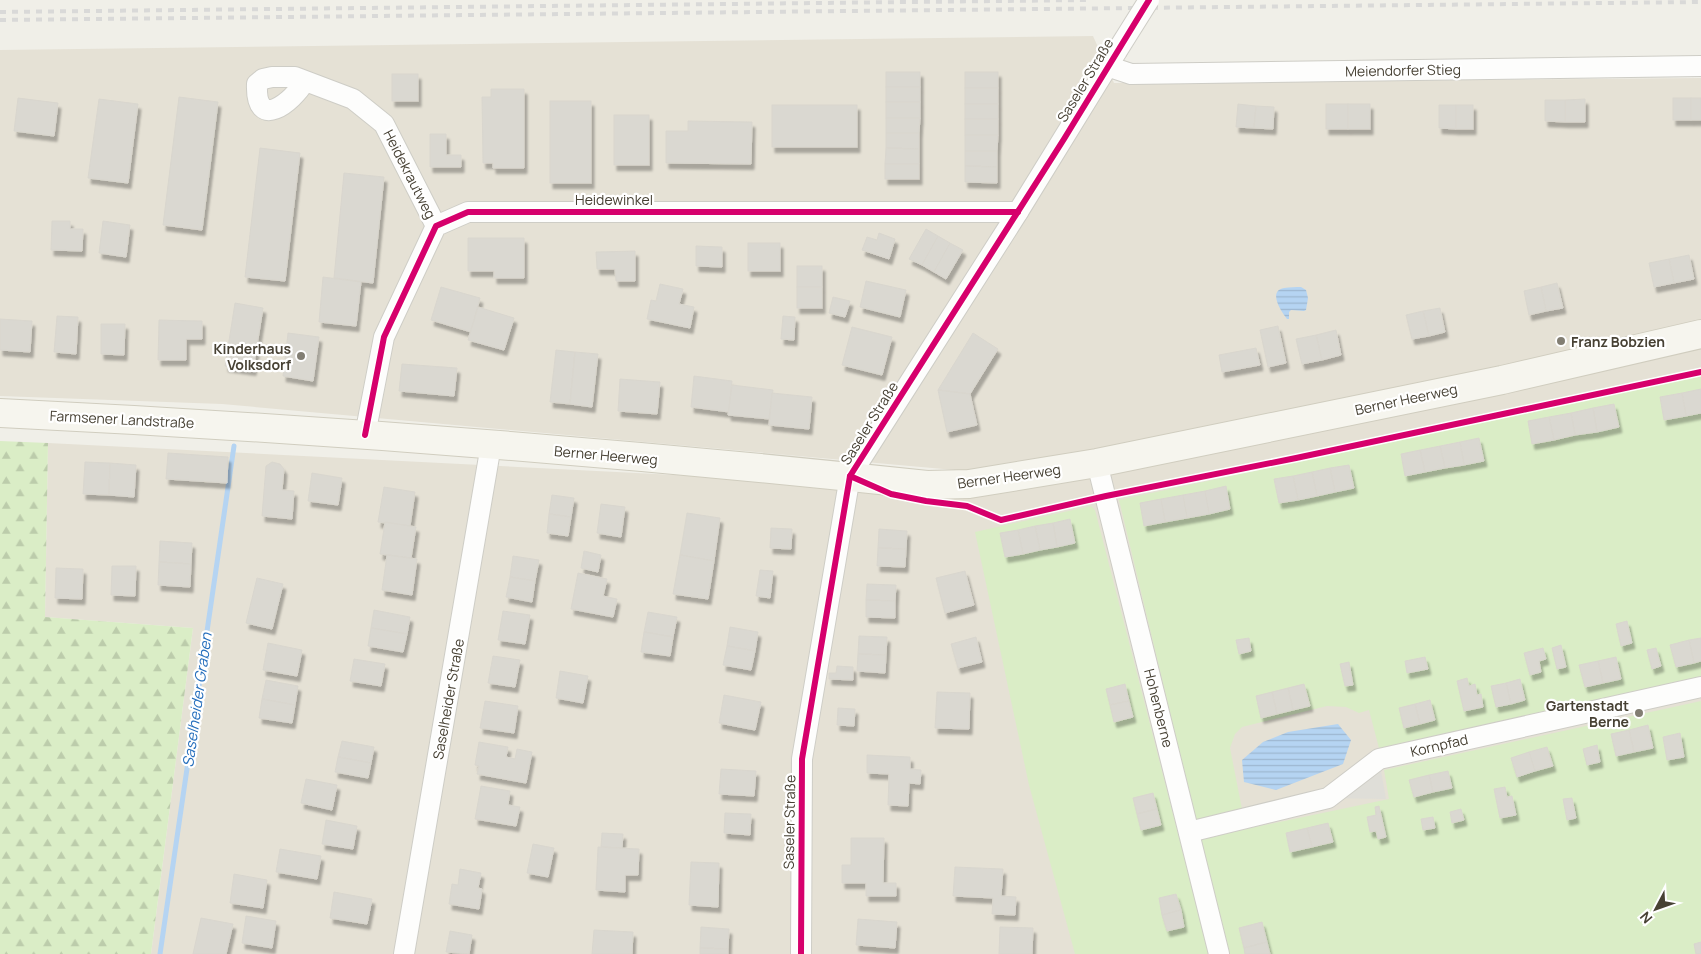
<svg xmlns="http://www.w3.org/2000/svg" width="1701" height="954" font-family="Manrope,sans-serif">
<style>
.residential{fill:#e5e1d5}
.forest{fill:url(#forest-firs)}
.garden{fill:#daedc6}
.parking{fill:#dfded8}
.water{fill:url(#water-rules)}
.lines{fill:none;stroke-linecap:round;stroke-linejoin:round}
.stream{stroke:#b5d4f2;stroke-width:5}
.building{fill:#dad8d1;stroke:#d9d6ce;filter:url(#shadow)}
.minor-casing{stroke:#cecdc6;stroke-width:22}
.secondary-casing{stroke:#d0cdbf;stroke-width:30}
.minor{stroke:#fdfdfc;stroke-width:20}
.secondary{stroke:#f6f5ee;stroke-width:28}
.rail{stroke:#d9d9d8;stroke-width:4;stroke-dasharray:6 6;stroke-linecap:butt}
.minor-bridge-casing{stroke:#cecdc6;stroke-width:22;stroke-linecap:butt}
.minor-bridge{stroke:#fdfdfc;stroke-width:20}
.cycleway-casing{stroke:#fff;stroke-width:9}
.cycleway{stroke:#d6006c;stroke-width:6}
.poi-dot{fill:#827e73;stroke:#fff;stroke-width:2}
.labels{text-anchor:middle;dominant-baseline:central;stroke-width:4.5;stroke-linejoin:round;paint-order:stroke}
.street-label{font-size:14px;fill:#474134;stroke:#fff}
.poi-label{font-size:14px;font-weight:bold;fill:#474134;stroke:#fff;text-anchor:end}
.water-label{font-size:15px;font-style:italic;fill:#256ebc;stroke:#fff}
</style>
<defs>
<pattern id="forest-firs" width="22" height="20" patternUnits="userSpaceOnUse" patternTransform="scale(1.25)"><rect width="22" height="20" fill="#daedc6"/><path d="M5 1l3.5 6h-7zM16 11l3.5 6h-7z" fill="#bcccab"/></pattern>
<pattern id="water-rules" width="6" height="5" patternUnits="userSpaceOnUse" patternTransform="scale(1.25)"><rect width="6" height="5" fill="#b5d4f2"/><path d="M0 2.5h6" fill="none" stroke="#9db7d0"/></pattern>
<filter id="shadow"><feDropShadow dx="3" dy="5.5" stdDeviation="1" flood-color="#0004"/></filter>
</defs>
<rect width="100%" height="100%" fill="#f0efe8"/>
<path class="residential" d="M1093,36L1114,83L1701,78V954H151L193,628L45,617L48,443L970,490L977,472L222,404L0,396V50Z"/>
<path class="forest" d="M0,441L48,443L45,617L193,628L151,954H0Z"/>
<g class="garden">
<path d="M1701,375V677L1379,748L1369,710L1359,713L1346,707L1327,706L1242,727L1235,734L1230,748L1242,809L1196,821L1119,500Z"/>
<path d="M1091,506L1095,510L1209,954H1075L1029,785L975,532Z"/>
<path d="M1701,701V954H1228L1200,840L1203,838L1389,799L1384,770Z"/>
</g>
<path class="parking" d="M1379,759L1386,799L1328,798Z"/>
<g class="water">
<path d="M1301,287L1306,290L1308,298L1306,310L1304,311L1291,310L1289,312V319H1287C1282,313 1267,291 1284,288C1290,287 1296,287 1301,287Z"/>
<path d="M1338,724L1351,740L1343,764L1276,790L1244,782L1242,760L1263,742L1288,732Z"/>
</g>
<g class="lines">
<path class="stream" d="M160,954L234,446"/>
</g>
<g class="building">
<rect x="886" y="72" width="34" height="15"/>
<rect x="965" y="72" width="33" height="16"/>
<rect x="392" y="74" width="26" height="27"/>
<rect x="886" y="87" width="34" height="15"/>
<rect x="965" y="88" width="33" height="16"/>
<path d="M491,89H524V168H493V163H483L482,97H491Z"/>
<path d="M179,97L218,102L202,230L163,225Z"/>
<path d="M18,98L58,103L54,136L14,131Z"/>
<rect x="1673" y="98" width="18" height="22"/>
<rect x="1691" y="98" width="10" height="22"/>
<path d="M99,99L138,104L128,183L88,178Z"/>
<path d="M1585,99V122H1565V100Z"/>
<path d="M1545,100H1565V122L1545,121Z"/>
<rect x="550" y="101" width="41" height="82"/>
<rect x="886" y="102" width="34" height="16"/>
<rect x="965" y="104" width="33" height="15"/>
<path d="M1238,104L1256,106L1254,128L1236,127Z"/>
<rect x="1326" y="104" width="22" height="25"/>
<rect x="1348" y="104" width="22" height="25"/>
<rect x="772" y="105" width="85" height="42"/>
<path d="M1439,105H1456V129L1439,128Z"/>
<rect x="1456" y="105" width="17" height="24"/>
<path d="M1256,106L1274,107L1273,129L1254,128Z"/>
<rect x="614" y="115" width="35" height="50"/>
<path d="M886,118H920L919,133H886Z"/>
<rect x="965" y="119" width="33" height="16"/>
<path d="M688,121L752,122L751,164L666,163V131H688Z"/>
<path d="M886,133H919V149L886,148Z"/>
<path d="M430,134H446V155H461V167H430Z"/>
<path d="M965,135H998L997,151H965Z"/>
<path d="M260,148L300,153L285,281L245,277Z"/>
<path d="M886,148L919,149V164H885Z"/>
<path d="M965,151H997V167L965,166Z"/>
<rect x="885" y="164" width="34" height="15"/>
<path d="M965,166L997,167V183L965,182Z"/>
<path d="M344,173L384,177L373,283L334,278Z"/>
<path d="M52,221H70V229H83L82,251L51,250Z"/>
<path d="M103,221L130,225L126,257L99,253Z"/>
<path d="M926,229L938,236L922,265L909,259Z"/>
<path d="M879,233L895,239L889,259L862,250L867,237L877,240Z"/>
<path d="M938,236L950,243L934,272L922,265Z"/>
<path d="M468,238H524V278H494V271H468Z"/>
<rect x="748" y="243" width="32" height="28"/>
<path d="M950,243L963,250L946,279L934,272Z"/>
<path d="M696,246L722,247V267L696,266Z"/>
<path d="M635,251V281H616L615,269H597L596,252Z"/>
<path d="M1689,255L1694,279L1674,283L1669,259Z"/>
<path d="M1669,259L1674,283L1654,287L1649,263Z"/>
<rect x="797" y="266" width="25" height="21"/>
<path d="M323,277L361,282L356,326L319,322Z"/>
<path d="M866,281L906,290L900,317L860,307Z"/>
<path d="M1557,283L1563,308L1546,311L1541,287Z"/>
<path d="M660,284L683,289L679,304L694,307L690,328L647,319L651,300L656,301Z"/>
<path d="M441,287L480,298L471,332L431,320Z"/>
<rect x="797" y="287" width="25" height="21"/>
<path d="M1541,287L1546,311L1529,315L1524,291Z"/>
<path d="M833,297L850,301L845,317L829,313Z"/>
<path d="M235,303L263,308L253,370L225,366Z"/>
<path d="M478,307L514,318L504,350L468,340Z"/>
<path d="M1440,308L1445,332L1429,336L1423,311Z"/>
<path d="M1423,311L1429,336L1412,339L1406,315Z"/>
<path d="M57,316L78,317L76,354L54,352Z"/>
<path d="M783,316L795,317L794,340L781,339Z"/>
<path d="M0,319L32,321L30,352L0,350Z"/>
<path d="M159,320L202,321V339H186V360H158Z"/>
<path d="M101,324H125L124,355L101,354Z"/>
<path d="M1278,326L1286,363L1268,367L1260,330Z"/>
<path d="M852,327L892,337L882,375L842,365Z"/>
<path d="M1336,330L1341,355L1322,360L1316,335Z"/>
<path d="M288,333L319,337L313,381L283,376Z"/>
<path d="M973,333L998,349L970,394L938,390Z"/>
<path d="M1316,335L1322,360L1302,364L1296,339Z"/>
<path d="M1256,348L1260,365L1222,372L1219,355Z"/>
<path d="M556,350L575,352L570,404L550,402Z"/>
<path d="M575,352L598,354L592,407L570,404Z"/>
<path d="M402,364L457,368L454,396L399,391Z"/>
<path d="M694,376L732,381L729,412L691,407Z"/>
<path d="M620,379L660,382L657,414L618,411Z"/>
<path d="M732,385L773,390L769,419L728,415Z"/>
<path d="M1701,389V413L1686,416L1682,393Z"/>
<path d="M938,390L970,394L977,425L947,432Z"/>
<path d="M772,393L812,397L809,429L769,425Z"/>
<path d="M1682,393L1686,416L1664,420L1660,397Z"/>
<path d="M1614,404L1619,427L1597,432L1593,408Z"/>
<path d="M1593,408L1597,432L1575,435L1571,413Z"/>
<path d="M1571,413L1575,435L1554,440L1549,417Z"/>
<path d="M1549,417L1554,440L1532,444L1528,421Z"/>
<path d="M1479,438L1484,461L1464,465L1460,442Z"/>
<path d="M1460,442L1464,465L1445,468L1440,446Z"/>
<path d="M1440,446L1445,468L1425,472L1420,450Z"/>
<path d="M1420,450L1425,472L1405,476L1401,454Z"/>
<path d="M168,453L228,457L227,483L166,479Z"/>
<path d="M85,462L110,463L109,495L83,494Z"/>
<path d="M272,462L280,464L284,469L282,490L294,491L292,519L262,516L266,466Z"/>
<path d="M110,463L136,465L134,497L109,495Z"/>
<path d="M1349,465L1354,488L1335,492L1330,468Z"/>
<path d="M1330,468L1335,492L1317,496L1312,472Z"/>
<path d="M1312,472L1317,496L1298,500L1293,476Z"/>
<path d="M312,473L342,478L338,505L308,501Z"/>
<path d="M1293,476L1298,500L1279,503L1274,479Z"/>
<path d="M1226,486L1230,509L1209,514L1205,491Z"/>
<path d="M384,487L415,492L410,526L378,522Z"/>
<path d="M1205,491L1209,514L1187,518L1183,495Z"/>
<path d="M552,495L574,498L571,517L549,514Z"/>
<path d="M1183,495L1187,518L1165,522L1161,499Z"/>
<path d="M1161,499L1165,522L1144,526L1140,503Z"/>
<path d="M601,504L625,507L621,537L597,533Z"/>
<path d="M687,513L720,518L714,561L680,555Z"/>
<path d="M549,514L571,517L568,536L547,533Z"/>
<path d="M1070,519L1075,543L1057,547L1053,523Z"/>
<path d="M385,522L416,527L411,558L380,554Z"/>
<path d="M1053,523L1057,547L1040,550L1035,526Z"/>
<path d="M1035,526L1040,550L1023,554L1018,530Z"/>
<path d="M771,528L792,529L791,549L770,548Z"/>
<path d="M879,529L907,531L906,549L878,548Z"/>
<path d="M1018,530L1023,554L1005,557L1000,533Z"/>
<path d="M160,541L192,543L191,564L159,562Z"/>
<path d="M878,548L906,549L905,567L877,566Z"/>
<path d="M584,551L601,555L598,572L581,568Z"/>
<path d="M387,555L417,559L412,595L382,590Z"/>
<path d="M680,555L714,561L708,599L673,594Z"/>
<path d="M513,556L539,560L535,581L510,577Z"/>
<path d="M159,562L191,564L190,587L158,585Z"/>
<path d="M112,566H136L135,596L111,595Z"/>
<path d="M56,568L83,569L82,599L55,598Z"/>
<path d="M760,570L773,571L770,598L756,596Z"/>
<path d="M965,571L974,605L945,613L936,578Z"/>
<path d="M578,573L607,579L603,596L617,599L613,617L571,609Z"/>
<path d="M510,577L535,581L532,602L506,597Z"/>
<path d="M257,578L283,584L272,629L246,623Z"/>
<path d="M867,584L896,585L895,601L866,600Z"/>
<path d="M866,600L895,601V618L866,617Z"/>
<path d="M374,610L410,617L407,634L371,628Z"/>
<path d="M503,611L530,615L525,644L498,640Z"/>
<path d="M648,612L677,617L673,637L644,632Z"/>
<path d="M1627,621L1632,643L1621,646L1616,624Z"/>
<path d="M730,627L758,632L755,651L727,646Z"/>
<path d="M371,628L407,634L403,652L368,646Z"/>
<path d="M644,632L673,637L670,656L641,652Z"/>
<path d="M859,636L887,637L886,655L858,654Z"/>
<path d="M976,637L982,662L958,668L951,644Z"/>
<path d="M1249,638L1251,651L1239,654L1236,640Z"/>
<path d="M1701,638V661L1694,663L1689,640Z"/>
<path d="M1689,640L1694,663L1676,667L1670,645Z"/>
<path d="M268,643L302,650L297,676L263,670Z"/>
<path d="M1561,645L1566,667L1557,669L1552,648Z"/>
<path d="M727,646L755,651L751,670L723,665Z"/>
<path d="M1543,648L1546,659L1539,661L1541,672L1530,675L1524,653Z"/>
<path d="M1656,648L1661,666L1652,669L1647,650Z"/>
<path d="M858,654L886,655L885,673L857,671Z"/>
<path d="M493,656L520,660L515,687L488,683Z"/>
<path d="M1425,657L1428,669L1407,673L1405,661Z"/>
<path d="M1616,657L1621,679L1603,683L1598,661Z"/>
<path d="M354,659L385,664L381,686L350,681Z"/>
<path d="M1598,661L1603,683L1585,687L1579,665Z"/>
<path d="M1349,662L1353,685L1345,686L1340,664Z"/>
<path d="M837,666L853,667V680L829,679V673H836Z"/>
<path d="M560,671L588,676L583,703L556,698Z"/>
<path d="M1467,678L1469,686L1475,684L1477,695L1481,694L1483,707L1464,711L1457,681Z"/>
<path d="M1520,679L1525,700L1511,704L1506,683Z"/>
<path d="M266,680L298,686L295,705L262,699Z"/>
<path d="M1506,683L1511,704L1496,707L1491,686Z"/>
<path d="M1125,684L1129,701L1110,705L1106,689Z"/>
<path d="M1304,684L1310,706L1293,710L1288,688Z"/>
<path d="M1288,688L1293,710L1277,714L1272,692Z"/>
<path d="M937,692L970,693L969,729L935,728Z"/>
<path d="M1272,692L1277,714L1261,718L1256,696Z"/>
<path d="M724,695L761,702L755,730L719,723Z"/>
<path d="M262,699L295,705L292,723L259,718Z"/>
<path d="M1430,700L1435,720L1420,724L1415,704Z"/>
<path d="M485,701L518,706L514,733L480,728Z"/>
<path d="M1129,701L1133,717L1114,722L1110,705Z"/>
<path d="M1415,704L1420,724L1404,728L1399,708Z"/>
<path d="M838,708L855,709L854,726L837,725Z"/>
<path d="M1648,725L1653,748L1634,752L1629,730Z"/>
<path d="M1629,730L1634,752L1616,756L1611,734Z"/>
<path d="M1680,733L1684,757L1667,760L1663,737Z"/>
<path d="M342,741L374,747L371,763L338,757Z"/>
<path d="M479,742L508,747L506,757L515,759L517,749L532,752L526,783L477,774L479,766L475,765Z"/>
<path d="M1597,745L1600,762L1587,765L1583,749Z"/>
<path d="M1547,747L1553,766L1535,771L1529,752Z"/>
<path d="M1529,752L1535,771L1517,777L1511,758Z"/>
<path d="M867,755L910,757V769L921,770L920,784L909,783L908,806L888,805L889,774L867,773Z"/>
<path d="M338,757L371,763L368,778L335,772Z"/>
<path d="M721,769L756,771L754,796L719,794Z"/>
<path d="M1448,771L1452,788L1433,792L1429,775Z"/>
<path d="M1429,775L1433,792L1414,797L1409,780Z"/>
<path d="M306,779L337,785L332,810L301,803Z"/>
<path d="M481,786L510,791L508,805L520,807L516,826L475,819Z"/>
<path d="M1505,787L1507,797L1512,796L1516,815L1500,818L1494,789Z"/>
<path d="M1153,793L1157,809L1137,814L1133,798Z"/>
<path d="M1572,798L1576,818L1567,820L1563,799Z"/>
<path d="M1379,806L1386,837L1378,839L1376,831L1370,832L1367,817L1376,815L1375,807Z"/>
<path d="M1157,809L1161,825L1141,830L1137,814Z"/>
<path d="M1461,809L1464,820L1452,823L1450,812Z"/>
<path d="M725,813L751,814L750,835L724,833Z"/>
<path d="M1433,817L1435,828L1423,830L1421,819Z"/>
<path d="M326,820L357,826L353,849L322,844Z"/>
<path d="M1328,823L1333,842L1312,847L1307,828Z"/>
<path d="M1307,828L1312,847L1290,852L1286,833Z"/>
<path d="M602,833L623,834L622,848L601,847Z"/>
<path d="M851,838H884L883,883H896V896H866V883H842V865H851Z"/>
<path d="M533,844L554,848L548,877L527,873Z"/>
<path d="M598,847L639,849L638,875H625V892L596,890Z"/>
<path d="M280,849L321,856L317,879L276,872Z"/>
<path d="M691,862L719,863L718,907L689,905Z"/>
<path d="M955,867L1003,869L1001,896L1016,897L1015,915L992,914L993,898L953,896Z"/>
<path d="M460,869L481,873L478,888L482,889L479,909L449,904L452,884L458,885Z"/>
<path d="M234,874L267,880L263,908L230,903Z"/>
<path d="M334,892L372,899L367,924L330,918Z"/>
<path d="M1176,894L1181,910L1162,915L1159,898Z"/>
<path d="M1181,910L1184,927L1167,931L1162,915Z"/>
<path d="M246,916L276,921L272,948L242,943Z"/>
<path d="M201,918L233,924L226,954H193Z"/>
<path d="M858,919L897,922L895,948L856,945Z"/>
<path d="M1262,922L1267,942L1244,948L1239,928Z"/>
<path d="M701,927L729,929L728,949L700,948Z"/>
<path d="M1000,927L1033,928L1032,954H999Z"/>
<path d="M594,930L633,932L632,954H592Z"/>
<path d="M450,931L472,935L469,954L446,952Z"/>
<path d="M1267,942L1270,954H1245L1244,948Z"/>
<path d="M1701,942V954H1696L1694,944Z"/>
<path d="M700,948L728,949V954H700Z"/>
</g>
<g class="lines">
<g class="minor-casing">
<g id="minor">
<path d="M1107,66L1131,74L1701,66"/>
<path d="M305,81C292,103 255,132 257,84L263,79L272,77H295L353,99L384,124L436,226"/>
<path d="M365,435L384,337L436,226L468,212H1018"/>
<path d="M1097,463L1219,954"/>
<path d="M1189,832L1328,798L1379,759L1701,687"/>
<path d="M404,954L491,445"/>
<path d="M801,954L802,759L850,476L1018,212L1117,51"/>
</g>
</g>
<g class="secondary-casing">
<path id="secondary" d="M0,413C310,428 619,452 927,485L969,484L1097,463L1502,380L1701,334"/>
</g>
<use href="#minor" class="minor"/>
<use href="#secondary" class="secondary"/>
<g class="rail">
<path d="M0,12L1090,0"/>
<path d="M0,20L1701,2"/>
</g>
<g class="minor-bridge-casing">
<path id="minor-bridge" d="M1117,51L1149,0"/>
</g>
<use href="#minor-bridge" class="minor-bridge"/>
<g class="cycleway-casing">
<g id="cycleway">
<path d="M365,435L384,337L436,226L468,212H1018"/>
<path d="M850,476L891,494L926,501L967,506L1001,520L1106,496L1296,458L1701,372"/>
<path d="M801,954L802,759L850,476L1064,139L1149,0"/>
</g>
</g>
<use href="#cycleway" class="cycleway"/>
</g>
<g class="poi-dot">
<circle cx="1561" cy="341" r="5"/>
<circle cx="301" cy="356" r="5"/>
<circle cx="1639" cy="713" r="5"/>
</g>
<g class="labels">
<g class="street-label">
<text transform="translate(1403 70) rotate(-1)">Meiendorfer Stieg</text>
<text transform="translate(1085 80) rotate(-59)">Saseler Straße</text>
<text transform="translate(410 174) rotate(63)">Heidekrautweg</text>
<text x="614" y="199">Heidewinkel</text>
<text transform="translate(1406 399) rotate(-12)">Berner Heerweg</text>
<text transform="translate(122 419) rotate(3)">Farmsener Landstraße</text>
<text transform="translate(869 423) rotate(-58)">Saseler Straße</text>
<text transform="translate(606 455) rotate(5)">Berner Heerweg</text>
<text transform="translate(1009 476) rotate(-8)">Berner Heerweg</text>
<text transform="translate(448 699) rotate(-80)">Saselheider Straße</text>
<text transform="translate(1159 708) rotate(76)">Hohenberne</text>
<text transform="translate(1439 745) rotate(-13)">Kornpfad</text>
<text transform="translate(789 822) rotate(-89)">Saseler Straße</text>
</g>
<g class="poi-label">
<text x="1571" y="341" text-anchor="start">Franz Bobzien</text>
<text x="291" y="348">Kinderhaus<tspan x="291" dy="16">Volksdorf</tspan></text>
<text x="1629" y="705">Gartenstadt<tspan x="1629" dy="16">Berne</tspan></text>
</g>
<g class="water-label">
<text transform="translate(197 700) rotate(-82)">Saselheider Graben</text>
</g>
</g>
<g transform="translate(1656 909) rotate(229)" stroke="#ffffff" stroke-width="4" paint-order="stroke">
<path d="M0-4L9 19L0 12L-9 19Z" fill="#474134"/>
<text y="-8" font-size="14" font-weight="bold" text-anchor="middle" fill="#474134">N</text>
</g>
</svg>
